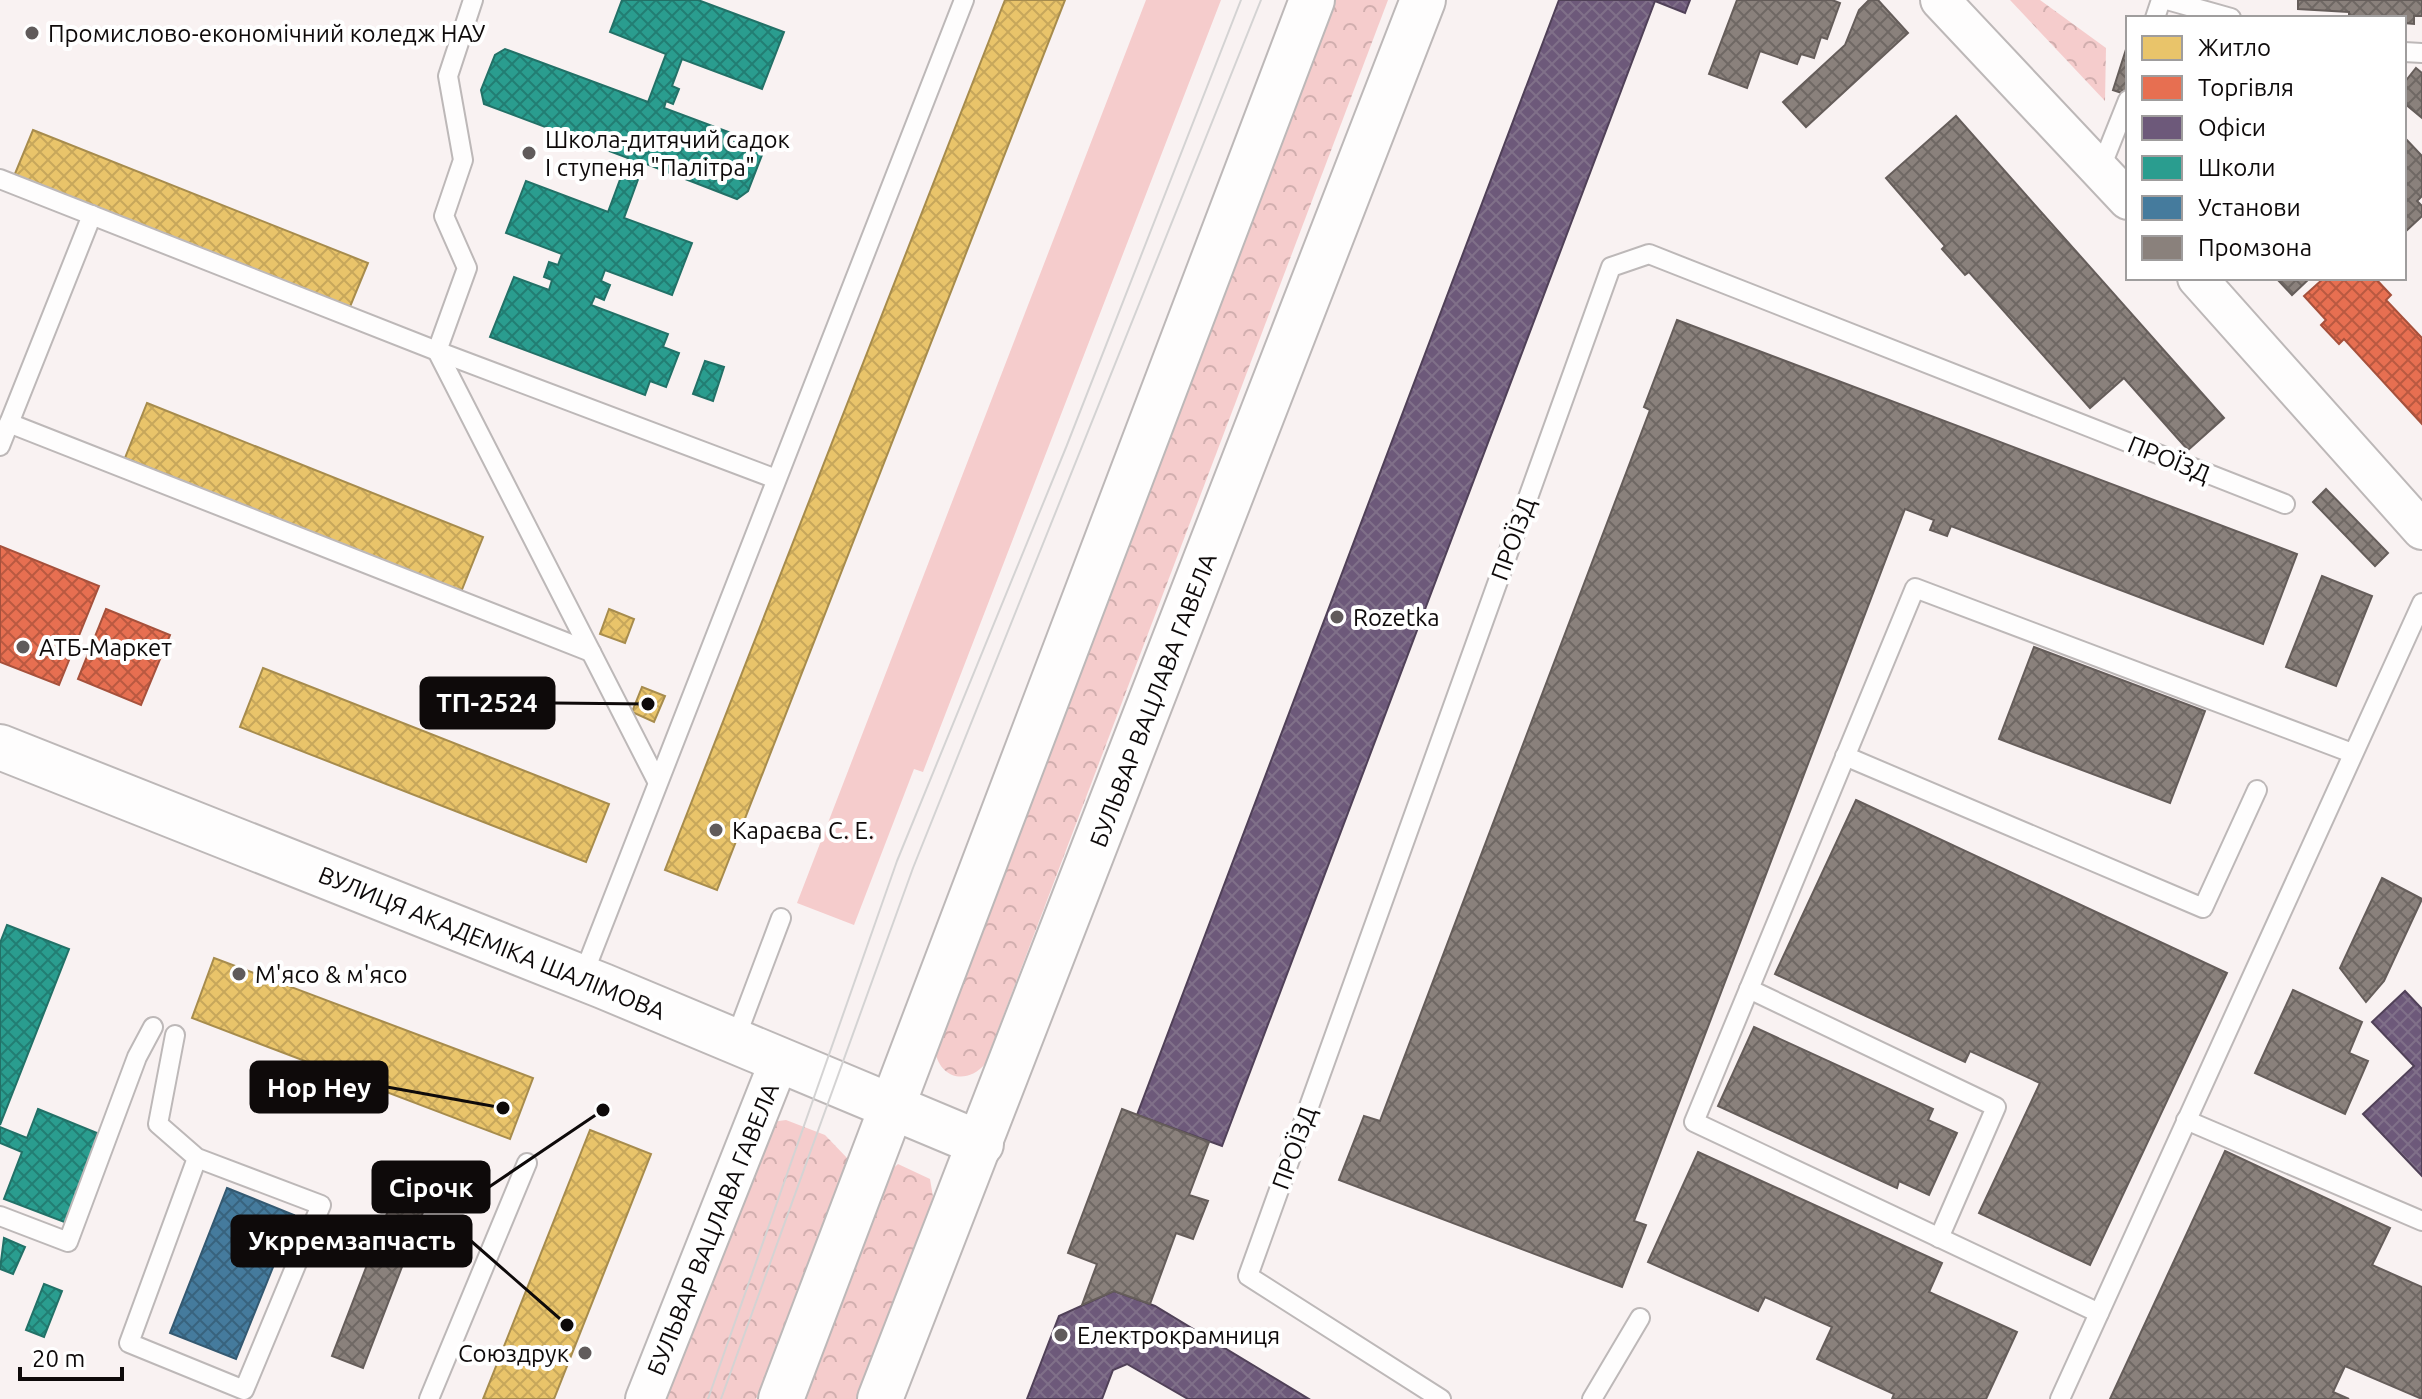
<svg xmlns="http://www.w3.org/2000/svg" width="2422" height="1399" font-family="Ubuntu,sans-serif">
<style>
.grass{fill:#f5cccc}
.forest{fill:url(#forest-crowns)}
.homes{fill:url(#homes-cross-hatch);stroke:#a78c4d;stroke-width:2}
.shops{fill:url(#shops-cross-hatch);stroke:#a6513c;stroke-width:2}
.offices{fill:url(#offices-cross-hatch);stroke:#504158;stroke-width:2}
.schools{fill:url(#schools-cross-hatch);stroke:#227167;stroke-width:2}
.public{fill:url(#public-cross-hatch);stroke:#345971;stroke-width:2}
.industry{fill:url(#industry-cross-hatch);stroke:#655d5a;stroke-width:2}
.lines{fill:none;stroke-linecap:round;stroke-linejoin:round}
.lane-casing{stroke:#bdb8b8;stroke-width:22}
.street-casing{stroke:#bdb8b8;stroke-width:42}
.secondary-casing{stroke:#bdb8b8;stroke-width:48}
.lane{stroke:#fefdfd;stroke-width:18}
.street{stroke:#fefdfd;stroke-width:38}
.secondary{stroke:#fefdfd;stroke-width:44}
.tram{stroke:#d4d3d3;stroke-width:2}
.poi-dot{fill:#605b5b;stroke:#fff;stroke-width:3}
.labels{text-anchor:middle;dominant-baseline:central;stroke-width:8;stroke-linejoin:round;paint-order:stroke}
.poi-label{font-size:24px;fill:#0e0a0a;stroke:#fff;text-anchor:start}
.street-label{font-size:24px;fill:#0e0a0a;stroke:#fff}
.leader{fill:none;stroke:#0e0a0a;stroke-width:3}
.callout-dot{fill:#0e0a0a;stroke:#fff;stroke-width:3}
.callout{fill:#0e0a0a;stroke:#0e0a0a;stroke-width:3}
.callout-label{font-size:26px;text-anchor:middle;font-weight:bold;fill:#fff}
</style>
<defs>
<pattern id="forest-crowns" width="20" height="18" patternUnits="userSpaceOnUse" patternTransform="scale(2)"><rect width="20" height="18" fill="#f5cccc"/><path d="M2 6a3 3 0 1 1 6 0M12 15a3 3 0 1 1 6 0" fill="none" stroke="#d1aeae"/></pattern>
<pattern id="homes-cross-hatch" width="8" height="8" patternUnits="userSpaceOnUse" patternTransform="scale(2)"><rect width="8" height="8" fill="#e9c46a"/><path d="M0 0l8 8M0 8l8-8" fill="none" stroke="#c7a75b"/></pattern>
<pattern id="shops-cross-hatch" width="8" height="8" patternUnits="userSpaceOnUse" patternTransform="scale(2)"><rect width="8" height="8" fill="#e76f51"/><path d="M0 0l8 8M0 8l8-8" fill="none" stroke="#ba5941"/></pattern>
<pattern id="offices-cross-hatch" width="8" height="8" patternUnits="userSpaceOnUse" patternTransform="scale(2)"><rect width="8" height="8" fill="#6d597a"/><path d="M0 0l8 8M0 8l8-8" fill="none" stroke="#807089"/></pattern>
<pattern id="schools-cross-hatch" width="8" height="8" patternUnits="userSpaceOnUse" patternTransform="scale(2)"><rect width="8" height="8" fill="#2a9d8f"/><path d="M0 0l8 8M0 8l8-8" fill="none" stroke="#227e73"/></pattern>
<pattern id="public-cross-hatch" width="8" height="8" patternUnits="userSpaceOnUse" patternTransform="scale(2)"><rect width="8" height="8" fill="#457b9d"/><path d="M0 0l8 8M0 8l8-8" fill="none" stroke="#38637e"/></pattern>
<pattern id="industry-cross-hatch" width="8" height="8" patternUnits="userSpaceOnUse" patternTransform="scale(2)"><rect width="8" height="8" fill="#8a817c"/><path d="M0 0l8 8M0 8l8-8" fill="none" stroke="#6f6864"/></pattern>
</defs>
<rect width="100%" height="100%" fill="#f9f2f2"/>
<path class="grass" d="M1146,0H1221L923,772L914,769L854,925L797,903Z"/>
<g class="forest">
<path d="M1321,0H1388L985,1064C967,1085 940,1079 935,1051Z"/>
<path d="M2010,0H2040L2106,48L2105,101Z"/>
<path d="M786,1120L825,1135L848,1159L756,1399H658L764,1123Z"/>
<path d="M898,1164L930,1179L933,1197L857,1399H799L884,1176Z"/>
</g>
<g class="homes">
<path d="M1005,0H1065L717,890L665,870Z"/>
<path d="M33,130L368,263L347,314L12,181Z"/>
<path d="M147,403L483,537L461,592L125,458Z"/>
<path d="M609,609L634,619L625,643L600,634Z"/>
<path d="M263,668L609,804L586,862L240,727Z"/>
<path d="M642,687L665,696L654,722L632,712Z"/>
<path d="M214,958L533,1078L510,1139L192,1018Z"/>
<path d="M590,1130L651,1154L554,1399H483Z"/>
</g>
<g class="shops">
<path d="M2324,278H2375L2391,295L2386,300L2422,338V424L2344,339L2339,344L2321,325L2326,320L2304,296Z"/>
<path d="M0,546L99,586L59,685L0,662Z"/>
<path d="M106,609L170,635L141,705L78,679Z"/>
</g>
<g class="offices">
<path d="M1559,0H1690L1685,13L1655,1L1222,1146L1137,1115Z"/>
<path d="M2405,991L2422,1009V1176L2363,1114L2414,1066L2372,1022Z"/>
<path d="M1114,1291L1155,1306L1309,1399H1188L1127,1364L1113,1370L1102,1399H1027L1059,1316Z"/>
</g>
<g class="schools">
<path d="M622,0H698L784,32L762,89L682,59L672,86L679,89L673,104L666,101L664,108L758,143L762,155L748,191L737,199L644,163L624,218L692,243L672,295L605,270L601,281L610,285L604,300L595,296L591,305L668,334L663,347L679,353L666,387L650,381L645,395L490,337L514,277L549,290L552,280L544,277L549,262L558,265L562,254L506,233L526,181L608,212L628,158L484,104L481,90L495,55L505,49L648,102L666,54L610,32Z"/>
<path d="M705,361L724,367L713,401L693,394Z"/>
<path d="M7,925L69,949L0,1125V943Z"/>
<path d="M38,1109L102,1135L67,1223L4,1199L22,1152L0,1143V1127L27,1138Z"/>
<path d="M4,1238L25,1247L13,1274L0,1269Z"/>
<path d="M44,1284L62,1291L44,1337L26,1330Z"/>
</g>
<path class="public" d="M227,1188L294,1215L236,1359L170,1333Z"/>
<g class="industry">
<path d="M1737,0H1832L1840,3L1827,39L1821,37L1814,58L1801,54L1797,64L1760,51L1747,88L1709,74Z"/>
<path d="M1869,0H1878L1908,33L1806,127L1783,102L1845,45L1859,10Z"/>
<path d="M2298,0H2422V16H2414V24L2404,23V18H2349V12L2298,9Z"/>
<path d="M2128,43V95L2113,90Z"/>
<path d="M2416,68L2422,73V118L2404,103V83Z"/>
<path d="M1956,116L2224,418L2188,450L2124,378L2090,408L1969,272L1965,275L1942,249L1945,246L1886,178Z"/>
<path d="M2404,137L2422,156V196L2417,201L2422,206V216L2404,233Z"/>
<path d="M2276,278H2310L2292,295Z"/>
<path d="M1677,320L2297,554L2263,644L1951,526L1947,536L1930,530L1934,520L1905,509L1634,1221L1646,1225L1622,1287L1339,1180L1364,1116L1380,1121L1650,410L1644,407Z"/>
<path d="M2326,489L2388,553L2375,566L2313,502Z"/>
<path d="M2322,576L2372,596L2336,686L2286,667Z"/>
<path d="M2034,647L2205,711L2170,803L1999,739Z"/>
<path d="M1856,800L2227,973L2090,1265L1979,1213L2040,1083L1970,1051L1965,1062L1775,974Z"/>
<path d="M2382,878L2422,899L2384,981L2366,1002L2340,968Z"/>
<path d="M2293,990L2362,1022L2349,1053L2368,1061L2345,1114L2255,1073Z"/>
<path d="M1754,1027L1933,1109L1928,1120L1957,1133L1929,1195L1899,1181L1897,1188L1718,1106Z"/>
<path d="M1122,1109L1209,1142L1189,1195L1208,1201L1193,1239L1176,1233L1150,1304L1114,1291L1082,1305L1097,1264L1068,1253Z"/>
<path d="M2225,1151L2390,1228L2372,1265L2422,1287V1399L2345,1366L2333,1392L2349,1399H2110Z"/>
<path d="M1698,1152L1942,1263L1929,1292L2017,1332L1986,1399H1892L1894,1394L1817,1359L1832,1327L1765,1297L1758,1311L1648,1262Z"/>
<path d="M394,1195L425,1207L363,1368L332,1356Z"/>
</g>
<g class="lines">
<g class="lane-casing">
<g id="lane">
<path d="M473,0L448,76L463,160L444,216L467,268L437,351L657,781"/>
<path d="M2167,0L2231,18"/>
<path d="M2155,18L2161,0"/>
<path d="M2404,52L2422,53"/>
<path d="M2100,170L2128,100"/>
<path d="M0,179L437,351L776,479"/>
<path d="M9,423L591,652"/>
<path d="M0,446L92,215"/>
<path d="M1845,756L2203,908L2257,790"/>
<path d="M582,978L964,0"/>
<path d="M1749,989L1996,1107L1939,1238"/>
<path d="M175,1035L158,1124L197,1158L321,1205L244,1390L129,1343L197,1158"/>
<path d="M735,1040L781,918"/>
<path d="M2186,1120L2422,1221"/>
<path d="M0,1216L68,1242L137,1057L153,1027"/>
<path d="M2099,1313L1694,1122L1915,588L2352,753"/>
<path d="M429,1399L527,1163"/>
<path d="M1441,1399L1248,1276L1611,267L1649,254L2285,504"/>
<path d="M1592,1399L1640,1318"/>
<path d="M2060,1399L2422,603"/>
</g>
</g>
<g class="street-casing">
<g id="street">
<path d="M1940,0L2128,200"/>
<path d="M2197,278L2422,530"/>
<path d="M645,1399L780,1059"/>
</g>
</g>
<g class="secondary-casing">
<g id="secondary">
<path d="M0,747L603,986L981,1144"/>
<path d="M781,1399L1312,0"/>
<path d="M880,1399L1423,0"/>
</g>
</g>
<use href="#lane" class="lane"/>
<use href="#street" class="street"/>
<use href="#secondary" class="secondary"/>
<g class="tram">
<path d="M708,1399L897,861L1067,445L1241,0"/>
<path d="M721,1399L913,868L1261,0"/>
</g>
</g>
<g class="poi-dot">
<circle cx="32" cy="33" r="8"/>
<circle cx="529" cy="153" r="8"/>
<circle cx="1337" cy="617" r="8"/>
<circle cx="23" cy="647" r="8"/>
<circle cx="716" cy="830" r="8"/>
<circle cx="239" cy="974" r="8"/>
<circle cx="1061" cy="1335" r="8"/>
<circle cx="585" cy="1353" r="8"/>
</g>
<g class="labels">
<g class="poi-label">
<text x="48" y="33">Промислово-економічний коледж НАУ</text>
<text x="545" y="139">Школа-дитячий садок<tspan x="545" dy="28">І ступеня "Палітра"</tspan></text>
<text x="1353" y="617">Rozetka</text>
<text x="39" y="647">АТБ-Маркет</text>
<text x="732" y="830">Караєва С. Е.</text>
<text x="255" y="974">М'ясо &amp; м'ясо</text>
<text x="1077" y="1335">Електрокрамниця</text>
<text x="569" y="1353" text-anchor="end">Союздрук</text>
</g>
<g class="street-label">
<text transform="translate(2169 459) rotate(22)">ПРОЇЗД</text>
<text transform="translate(1513 539) rotate(-70)">ПРОЇЗД</text>
<text transform="translate(1153 700) rotate(-69)">БУЛЬВАР ВАЦЛАВА ГАВЕЛА</text>
<text transform="translate(492 943) rotate(22)">ВУЛИЦЯ АКАДЕМІКА ШАЛІМОВА</text>
<text transform="translate(1294 1148) rotate(-70)">ПРОЇЗД</text>
<text transform="translate(713 1229) rotate(-68)">БУЛЬВАР ВАЦЛАВА ГАВЕЛА</text>
</g>
</g>
<path class="leader" d="M648 704L554 703M503 1108L387 1087M603 1110L489 1187M567 1325L471 1241"/>
<g class="callout-dot">
<circle cx="648" cy="704" r="8"/>
<circle cx="503" cy="1108" r="8"/>
<circle cx="603" cy="1110" r="8"/>
<circle cx="567" cy="1325" r="8"/>
</g>
<g class="callout">
<rect x="421" y="678" width="133" height="50" rx="8"/>
<rect x="251" y="1062" width="136" height="50" rx="8"/>
<rect x="373" y="1162" width="116" height="50" rx="8"/>
<rect x="232" y="1216" width="239" height="50" rx="8"/>
</g>
<g class="callout-label">
<text x="487" y="712">ТП-2524</text>
<text x="319" y="1097">Hop Hey</text>
<text x="431" y="1197">Сірочк</text>
<text x="352" y="1250">Укрремзапчасть</text>
</g>
<rect x="2126" y="16" width="280" height="264" fill="#ffffff" stroke="#9f9d9d" stroke-width="2"/>
<rect x="2142" y="36" width="40" height="24" fill="#e9c46a" stroke="#9f9d9d" stroke-width="2"/>
<text x="2198" y="56" font-size="24" fill="#0e0a0a">Житло</text>
<rect x="2142" y="76" width="40" height="24" fill="#e76f51" stroke="#9f9d9d" stroke-width="2"/>
<text x="2198" y="96" font-size="24" fill="#0e0a0a">Торгівля</text>
<rect x="2142" y="116" width="40" height="24" fill="#6d597a" stroke="#9f9d9d" stroke-width="2"/>
<text x="2198" y="136" font-size="24" fill="#0e0a0a">Офіси</text>
<rect x="2142" y="156" width="40" height="24" fill="#2a9d8f" stroke="#9f9d9d" stroke-width="2"/>
<text x="2198" y="176" font-size="24" fill="#0e0a0a">Школи</text>
<rect x="2142" y="196" width="40" height="24" fill="#457b9d" stroke="#9f9d9d" stroke-width="2"/>
<text x="2198" y="216" font-size="24" fill="#0e0a0a">Установи</text>
<rect x="2142" y="236" width="40" height="24" fill="#8a817c" stroke="#9f9d9d" stroke-width="2"/>
<text x="2198" y="256" font-size="24" fill="#0e0a0a">Промзона</text>
<path d="M20 1367v12h102v-12" fill="none" stroke="#0e0a0a" stroke-width="4"/>
<text x="32" y="1367" font-size="24" fill="#0e0a0a" stroke="#ffffff" stroke-width="6" paint-order="stroke">20 m</text>
</svg>
